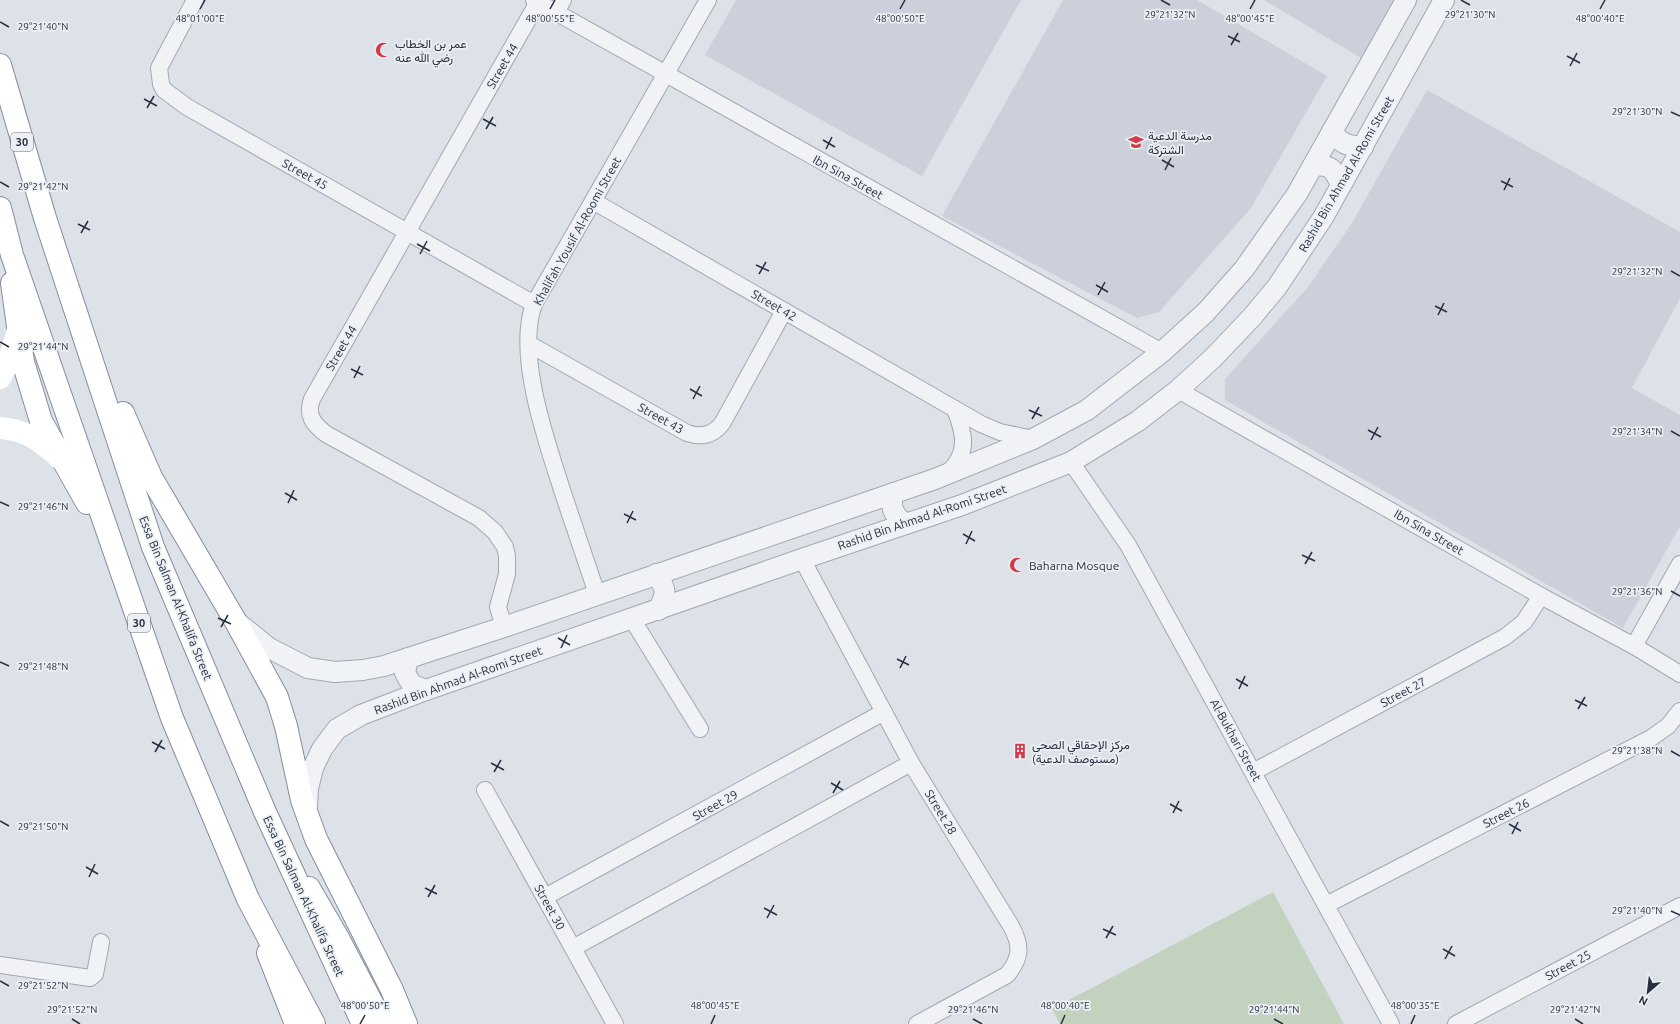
<svg xmlns="http://www.w3.org/2000/svg" width="1680" height="1024" font-family="Ubuntu,Vazirmatn,sans-serif">
<style>
.built{fill:#cbd0da}
.green{fill:#c2d2be}
.lines{fill:none;stroke-linecap:round;stroke-linejoin:round}
.minor-casing{stroke:#a2a8b2;stroke-width:18}
.tertiary-casing{stroke:#a2a8b2;stroke-width:22}
.trunk-casing{stroke:#848d9f;stroke-width:24}
.motorway-casing{stroke:#848d9f;stroke-width:24}
.minor{stroke:#f0f2f6;stroke-width:16}
.tertiary{stroke:#f0f2f6;stroke-width:20}
.secondary{stroke:#fff;stroke-width:22}
.trunk{stroke:#fff;stroke-width:22}
.motorway{stroke:#fff;stroke-width:22}
.ticks{fill:none;stroke:#262e3f;stroke-width:1.5}
.labels{text-anchor:middle;dominant-baseline:central;stroke-width:3.5;stroke-linejoin:round;paint-order:stroke}
.shield{fill:#ecf0f5;stroke:#616876;stroke-width:1}
.shield-label{font-size:11px;font-weight:bold;fill:#262e3f}
.poi-label{font-size:12px;fill:#262e3f;stroke:#ecf0f5;text-anchor:start}
.street-label{font-size:12px;fill:#262e3f;stroke:#ecf0f5}
.ticks-label{font-size:10px;text-anchor:middle;fill:#262e3f;stroke:#ecf0f5;stroke-width:3.5;stroke-linejoin:round;paint-order:stroke}
</style>
<rect width="100%" height="100%" fill="#dde1e8"/>
<g class="built">
<path d="M736,0H1021L922,176L705,55Z"/>
<path d="M1063,0H1197L1327,76L1251,208L1159,312L1137,318L942,216Z"/>
<path d="M1264,0H1395L1361,58Z"/>
<path d="M1427,90L1680,232V298L1632,388L1680,415V526L1623,628L1225,400V379L1308,287L1352,223Z"/>
</g>
<path class="green" d="M1273,892L1344,1024H1060L1052,1009Z"/>
<g class="lines">
<g class="minor-casing">
<g id="minor">
<path d="M195,0L159,68L161,84L164,90L187,107L534,304"/>
<path d="M534,0L1162,352"/>
<path d="M556,12L563,0"/>
<path d="M593,201L981,424L1000,432L1033,439"/>
<path d="M529,344L687,433C702,438 714,435 723,422L784,311"/>
<path d="M1178,390L1541,596L1634,646L1680,674"/>
<path d="M1071,462L1128,545L1391,1024"/>
<path d="M948,473C969,452 965,435 955,409"/>
<path d="M802,559L911,763L1011,926C1022,946 1021,958 1007,975L917,1024"/>
<path d="M597,594C586,562 575,529 564,496C548,446 515,355 534,304L708,0"/>
<path d="M632,619L700,729"/>
<path d="M504,627L498,607L507,574V556L505,547L495,532L479,518L326,434C313,424 306,415 312,399L538,2"/>
<path d="M1634,646L1680,564"/>
<path d="M1253,772L1505,637L1524,622L1541,596"/>
<path d="M485,790L615,1024"/>
<path d="M545,897L884,712"/>
<path d="M1326,905L1651,738L1668,726L1680,711"/>
<path d="M573,948L911,763"/>
<path d="M0,965L90,978L95,974L101,942"/>
<path d="M1456,1024L1680,906"/>
</g>
</g>
<g class="tertiary-casing">
<g id="tertiary">
<path d="M1332,132C1341,144 1348,146 1363,147"/>
<path d="M1313,166C1331,164 1334,169 1341,185"/>
<path d="M893,493C890,508 893,515 906,524"/>
<path d="M656,574C667,589 667,594 658,610"/>
<path d="M238,623L269,648L308,668L335,672L363,670L384,666L504,627L935,479L1033,439L1087,410L1162,352L1206,312L1244,269L1297,194L1406,0"/>
<path d="M408,658L405,673L412,685L426,690"/>
<path d="M307,808L308,789L313,768L322,749L337,729L361,715L426,690L802,559L962,505L1071,462L1138,421L1178,390L1213,358L1252,317L1277,287L1324,216L1444,0"/>
</g>
</g>
<g class="trunk-casing">
<g id="trunk">
<path d="M309,888L338,938L383,1024"/>
<path d="M268,953L296,1024"/>
</g>
</g>
<g class="motorway-casing">
<g id="motorway">
<path d="M0,65L45,218L153,547L265,812L363,1024"/>
<path d="M0,208L12,255L172,718L248,899L314,1024"/>
<path d="M12,283L23,362L41,421L87,503"/>
<path d="M123,413L151,477L236,622L277,697L286,726L302,800L316,839L392,990L406,1024"/>
</g>
</g>
<use href="#minor" class="minor"/>
<use href="#tertiary" class="tertiary"/>
<g class="secondary">
<path d="M0,378L9,361L18,330"/>
<path d="M0,428C29,430 42,443 63,461"/>
</g>
<use href="#trunk" class="trunk"/>
<use href="#motorway" class="motorway"/>
</g>
<path class="ticks" d="M1161,0L1170,5M1461,0L1470,5M200,9L205,0M550,9L555,0M900,9L905,0M1250,9L1255,0M1600,9L1605,0M0,22L9,27M1228,36L1240,42M1231,45L1238,33M1567,56L1580,63M1570,66L1577,53M144,99L157,106M147,108L154,96M1671,112L1680,116M483,119L496,126M486,129L493,117M823,140L835,147M826,149L832,137M1162,160L1174,167M1165,170L1171,158M1501,181L1513,187M0,182L9,187M1504,190L1510,178M78,224L90,230M81,233L88,221M417,244L430,251M420,254L427,241M756,265L769,271M1671,271L1680,276M759,274L766,262M1096,285L1108,292M1098,295L1105,282M1435,306L1447,312M1438,315L1444,303M0,342L9,347M351,369L363,375M354,378L360,366M690,389L702,396M693,399L700,386M1029,410L1042,416M1032,419L1039,407M1368,430L1381,437M1671,431L1680,436M1371,440L1378,427M285,493L297,500M0,502L9,506M288,503L294,490M624,514L636,520M627,523L633,511M963,534L975,541M966,544L972,531M1302,555L1315,561M1305,564L1312,552M1671,591L1680,596M218,618L231,624M221,627L228,615M558,638L570,645M561,648L567,635M897,659L909,665M0,662L9,666M900,668L906,656M1236,679L1248,686M1239,689L1245,676M1575,700L1587,706M1578,709L1585,697M152,742L165,749M1671,751L1680,756M155,752L162,740M491,763L504,770M494,772L501,760M831,783L843,790M833,793L840,781M1170,804L1182,811M1173,813L1179,801M0,821L9,826M1509,824L1521,831M1512,834L1518,822M86,867L98,874M89,877L95,864M425,888L437,894M428,897L435,885M764,908L777,915M1671,911L1680,915M767,918L774,905M1103,929L1116,935M1106,938L1113,926M1443,949L1455,956M1445,959L1452,946M0,981L9,986M72,1019L80,1024M973,1019L982,1024M1274,1019L1283,1024M1575,1019L1583,1024M360,1024L365,1015M711,1024L715,1015M1061,1024L1065,1015M1411,1024L1415,1015"/>
<defs>
<g id="mosque-bare" transform="scale(1.2)"><path d="M3.5-4.9A6 6 0 1 0 3.5 4.9A5 5 0 1 1 3.5-4.9Z" fill="#d33b4a" stroke="#ecf0f5" stroke-width="2.5" paint-order="stroke"/></g>
<g id="school-bare" transform="scale(1.2)"><path d="M0-5L7-2L0 1L-7-2ZM-4 1L0 2.5L4 1V4Q0 6-4 4Z" fill="#d33b4a" stroke="#ecf0f5" stroke-width="2.5" paint-order="stroke"/></g>
<g id="building-bare" transform="scale(1.2)"><path d="M-4-6H4V6H1V3H-1V6H-4ZM-2.5-4.3h1.7v1.8h-1.7ZM.8-4.3h1.7v1.8H.8ZM-2.5-1h1.7V.8h-1.7ZM.8-1h1.7V.8H.8Z" fill="#d33b4a" stroke="#ecf0f5" stroke-width="2.5" paint-order="stroke"/></g>
</defs>
<g fill-rule="evenodd">
<use href="#mosque-bare" x="383" y="50"/>
<use href="#school-bare" x="1136" y="142"/>
<use href="#mosque-bare" x="1017" y="565"/>
<use href="#building-bare" x="1020" y="751"/>
</g>
<g class="labels">
<g class="shield">
<rect x="11" y="133" width="22" height="18" rx="3"/>
<rect x="128" y="614" width="22" height="18" rx="3"/>
</g>
<g class="shield-label">
<text x="22" y="142">30</text>
<text x="139" y="623">30</text>
</g>
<g class="poi-label">
<text x="395" y="43">عمر بن الخطاب<tspan x="395" dy="14">رضي الله عنه</tspan></text>
<text x="1148" y="135">مدرسة الدعية<tspan x="1148" dy="14">الشتركة</tspan></text>
<text x="1029" y="565">Baharna Mosque</text>
<text x="1032" y="744">مركز الإحقاقي الصحي<tspan x="1032" dy="14">(مستوصف الدعية)</tspan></text>
</g>
<g class="street-label">
<text transform="translate(502 66) rotate(-60)">Street 44</text>
<text transform="translate(305 174) rotate(29)">Street 45</text>
<text transform="translate(1346 174) rotate(-60)">Rashid Bin Ahmad Al-Romi Street</text>
<text transform="translate(848 177) rotate(29)">Ibn Sina Street</text>
<text transform="translate(577 231) rotate(-61)">Khalifah Yousif Al-Roomi Street</text>
<text transform="translate(774 305) rotate(30)">Street 42</text>
<text transform="translate(341 348) rotate(-60)">Street 44</text>
<text transform="translate(661 418) rotate(29)">Street 43</text>
<text transform="translate(922 517) rotate(-19)">Rashid Bin Ahmad Al-Romi Street</text>
<text transform="translate(1429 532) rotate(30)">Ibn Sina Street</text>
<text transform="translate(176 598) rotate(68)">Essa Bin Salman Al-Khalifa Street</text>
<text transform="translate(458 680) rotate(-20)">Rashid Bin Ahmad Al-Romi Street</text>
<text transform="translate(1403 692) rotate(-28)">Street 27</text>
<text transform="translate(1236 740) rotate(61)">Al-Bukhari Street</text>
<text transform="translate(715 805) rotate(-29)">Street 29</text>
<text transform="translate(941 812) rotate(59)">Street 28</text>
<text transform="translate(1506 813) rotate(-27)">Street 26</text>
<text transform="translate(304 896) rotate(65)">Essa Bin Salman Al-Khalifa Street</text>
<text transform="translate(550 907) rotate(61)">Street 30</text>
<text transform="translate(1568 965) rotate(-28)">Street 25</text>
</g>
</g>
<g class="ticks-label">
<text x="1170" y="18">29°21'32"N</text>
<text x="1470" y="18">29°21'30"N</text>
<text x="200" y="22">48°01'00"E</text>
<text x="550" y="22">48°00'55"E</text>
<text x="900" y="22">48°00'50"E</text>
<text x="1250" y="22">48°00'45"E</text>
<text x="1600" y="22">48°00'40"E</text>
<text x="43" y="30">29°21'40"N</text>
<text x="1637" y="115">29°21'30"N</text>
<text x="43" y="190">29°21'42"N</text>
<text x="1637" y="275">29°21'32"N</text>
<text x="43" y="350">29°21'44"N</text>
<text x="1637" y="435">29°21'34"N</text>
<text x="43" y="510">29°21'46"N</text>
<text x="1637" y="595">29°21'36"N</text>
<text x="43" y="670">29°21'48"N</text>
<text x="1637" y="754">29°21'38"N</text>
<text x="43" y="830">29°21'50"N</text>
<text x="1637" y="914">29°21'40"N</text>
<text x="43" y="989">29°21'52"N</text>
<text x="365" y="1009">48°00'50"E</text>
<text x="715" y="1009">48°00'45"E</text>
<text x="1065" y="1009">48°00'40"E</text>
<text x="1415" y="1009">48°00'35"E</text>
<text x="72" y="1013">29°21'52"N</text>
<text x="973" y="1013">29°21'46"N</text>
<text x="1274" y="1013">29°21'44"N</text>
<text x="1575" y="1013">29°21'42"N</text>
</g>
<g transform="translate(1648 992) rotate(208)" stroke="#ecf0f5" stroke-width="3" paint-order="stroke">
<path d="M0-3L7 15L0 10L-7 15Z" fill="#262e3f"/>
<text y="-6" font-size="11" font-weight="bold" text-anchor="middle" fill="#262e3f">N</text>
</g>
</svg>
